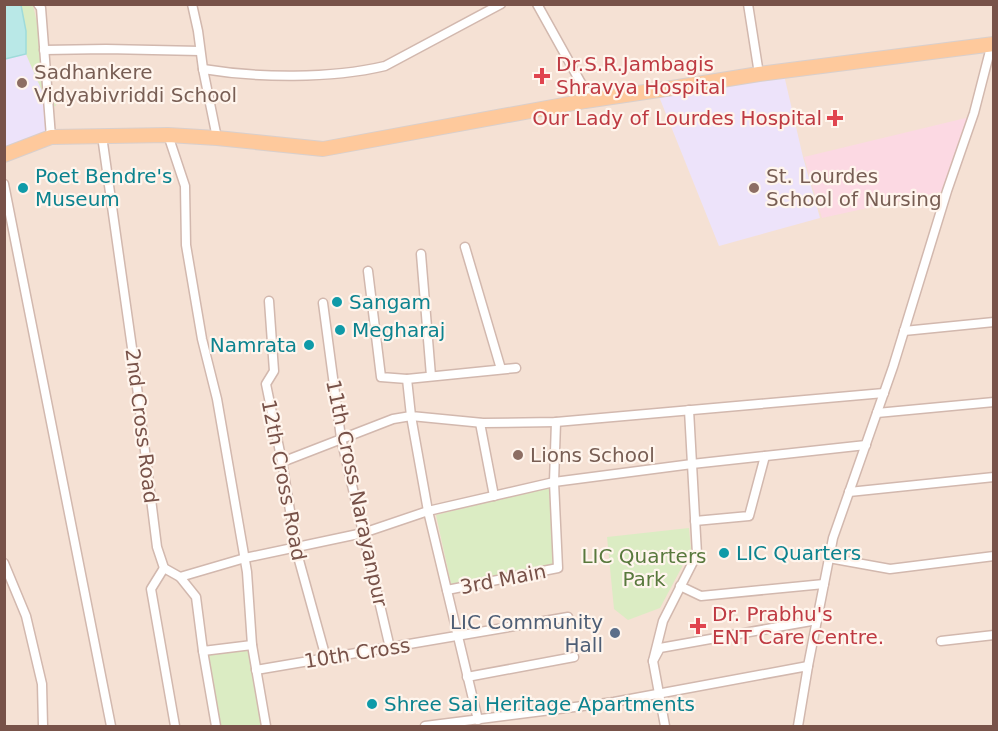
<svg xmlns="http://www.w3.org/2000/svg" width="998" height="731" font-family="'DejaVu Sans',sans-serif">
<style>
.residential{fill:#f5e1d4}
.education{fill:#ede3fa}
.medical{fill:#fcd9e3}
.green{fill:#dbecc3}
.water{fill:#b9e8e7;stroke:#9fdbda;stroke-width:1.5}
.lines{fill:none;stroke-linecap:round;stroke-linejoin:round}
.minor-casing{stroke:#d2b8ae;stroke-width:11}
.primary-casing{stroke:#d9cfcc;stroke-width:16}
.minor{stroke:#fff;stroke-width:8}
.primary{stroke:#fec99c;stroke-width:14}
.health-dot{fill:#e0444e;stroke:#fff5ed;stroke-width:2}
.education-dot{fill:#8d6e63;stroke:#fff5ed;stroke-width:2}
.culture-dot{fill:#0f9aa8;stroke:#fff5ed;stroke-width:2}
.service-dot{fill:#5c6f8a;stroke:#fff5ed;stroke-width:2}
.labels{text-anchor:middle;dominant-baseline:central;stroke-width:4.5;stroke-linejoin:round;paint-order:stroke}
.health-label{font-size:20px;fill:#be3a42;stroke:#fff5ed;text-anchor:start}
.education-label{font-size:20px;fill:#785e54;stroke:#fff5ed;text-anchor:start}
.culture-label{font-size:20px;fill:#0d838f;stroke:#fff5ed;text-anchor:start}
.street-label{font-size:20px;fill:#785249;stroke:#fff5ed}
.park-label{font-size:20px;fill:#59793d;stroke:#fff5ed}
.service-label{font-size:20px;fill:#4e5e75;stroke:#fff5ed;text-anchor:end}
</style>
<rect width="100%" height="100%" fill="#fdf0e6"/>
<path class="residential" d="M4,5H993V726H5Z"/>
<g class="education">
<path d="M26,54L49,107L51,137L5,155V59Z"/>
<path d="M784,75L803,157L820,218L719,246L658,94Z"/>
</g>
<path class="medical" d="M970,117L945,191L822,218L804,157Z"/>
<g class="green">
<path d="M21,5H33L56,106L49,107L26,54V31Z"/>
<path d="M549,487L554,564L451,584L436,515Z"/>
<path d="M689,528L691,550L660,608L628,620L614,609L607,537Z"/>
<path d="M252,645L266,726H216L203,651Z"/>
</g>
<path class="water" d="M4,5H21L26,31V54L5,59Z"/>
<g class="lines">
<g class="minor-casing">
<g id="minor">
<path d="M38,4L41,8L51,137"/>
<path d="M192,4L198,31L203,69L217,138"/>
<path d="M537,4L591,101"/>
<path d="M748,4L759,74"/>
<path d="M44,50L106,49L200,51"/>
<path d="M203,69C258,78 330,79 385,66L501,4"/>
<path d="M168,135L185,186L186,245L202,339L217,399L247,572L252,645L266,726"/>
<path d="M102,136L133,355L157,547L164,568L180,577L196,597L203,651L252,645"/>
<path d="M4,184L111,726"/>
<path d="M465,247L501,369"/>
<path d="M421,254L431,376"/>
<path d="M368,271L381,377L407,379L411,416L483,423L556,422L884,393"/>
<path d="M269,301L274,371L266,384L282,462L297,553L326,658"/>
<path d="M323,303L341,438L390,648"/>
<path d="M904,331L994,322"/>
<path d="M407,379L516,368"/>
<path d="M877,413L994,402"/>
<path d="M480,423L494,496"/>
<path d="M282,462L393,419L411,416L428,511L554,482L692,464L866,445"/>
<path d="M849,492L994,477"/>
<path d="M695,521L749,516L765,456"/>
<path d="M829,558L890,569L994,556"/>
<path d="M4,563L26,616L42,684L43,726"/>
<path d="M164,568L151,589L175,726"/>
<path d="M180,577L245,558L363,533L428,511L478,720"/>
<path d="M680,586L701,596L824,584"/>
<path d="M447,590L558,568L554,482L556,422"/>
<path d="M941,641L994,635"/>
<path d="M203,651L216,726"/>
<path d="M653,661L663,621L697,554L689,410"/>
<path d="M808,666L833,538L893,367L947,191L974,113L992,43"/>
<path d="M256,670L568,617"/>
<path d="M467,677L574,657"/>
<path d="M425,726L614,702L808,666L798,726"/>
<path d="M665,726L653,661L660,648L817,620"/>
</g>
</g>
<g class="primary-casing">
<path id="primary" d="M4,155L51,137L168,135L217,138L323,149L585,101L672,88L759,74L994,44"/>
</g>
<use href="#minor" class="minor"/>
<use href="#primary" class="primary"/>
</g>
<g class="health-dot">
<path d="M539 67h6v6h6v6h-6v6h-6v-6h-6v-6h6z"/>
<path d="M832 109h6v6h6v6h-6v6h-6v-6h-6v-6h6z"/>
<path d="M695 617h6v6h6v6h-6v6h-6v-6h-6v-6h6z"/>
</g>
<g class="education-dot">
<circle cx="22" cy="83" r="6"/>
<circle cx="754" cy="188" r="6"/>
<circle cx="518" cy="455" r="6"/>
</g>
<g class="culture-dot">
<circle cx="23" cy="188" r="6"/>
<circle cx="337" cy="302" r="6"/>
<circle cx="340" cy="330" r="6"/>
<circle cx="309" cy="345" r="6"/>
<circle cx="724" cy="553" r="6"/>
<circle cx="372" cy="704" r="6"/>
</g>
<circle class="service-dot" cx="615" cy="633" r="6"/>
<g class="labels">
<g class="health-label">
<text x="556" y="64">Dr.S.R.Jambagis<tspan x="556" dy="23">Shravya Hospital</tspan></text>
<text x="822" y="118" text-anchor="end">Our Lady of Lourdes Hospital</text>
<text x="712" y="614">Dr. Prabhu's<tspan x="712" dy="23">ENT Care Centre.</tspan></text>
</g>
<g class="education-label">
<text x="34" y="72">Sadhankere<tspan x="34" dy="23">Vidyabivriddi School</tspan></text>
<text x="766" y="176">St. Lourdes<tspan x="766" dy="23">School of Nursing</tspan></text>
<text x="530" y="455">Lions School</text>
</g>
<g class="culture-label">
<text x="35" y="176">Poet Bendre's<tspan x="35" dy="23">Museum</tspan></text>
<text x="349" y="302">Sangam</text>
<text x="352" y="330">Megharaj</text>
<text x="297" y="345" text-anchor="end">Namrata</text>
<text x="736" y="553">LIC Quarters</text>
<text x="384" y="704">Shree Sai Heritage Apartments</text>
</g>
<g class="street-label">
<text transform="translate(142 426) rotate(83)">2nd Cross Road</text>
<text transform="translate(284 480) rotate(79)">12th Cross Road</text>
<text transform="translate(357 493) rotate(78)">11th Cross Narayanpur</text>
<text transform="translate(503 579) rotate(-11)">3rd Main</text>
<text transform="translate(357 653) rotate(-9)">10th Cross</text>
</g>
<g class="park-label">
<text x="644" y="556">LIC Quarters<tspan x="644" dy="23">Park</tspan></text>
</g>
<g class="service-label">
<text x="603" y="622">LIC Community<tspan x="603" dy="23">Hall</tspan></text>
</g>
</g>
<rect width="998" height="731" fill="none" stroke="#785249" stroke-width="12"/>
</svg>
